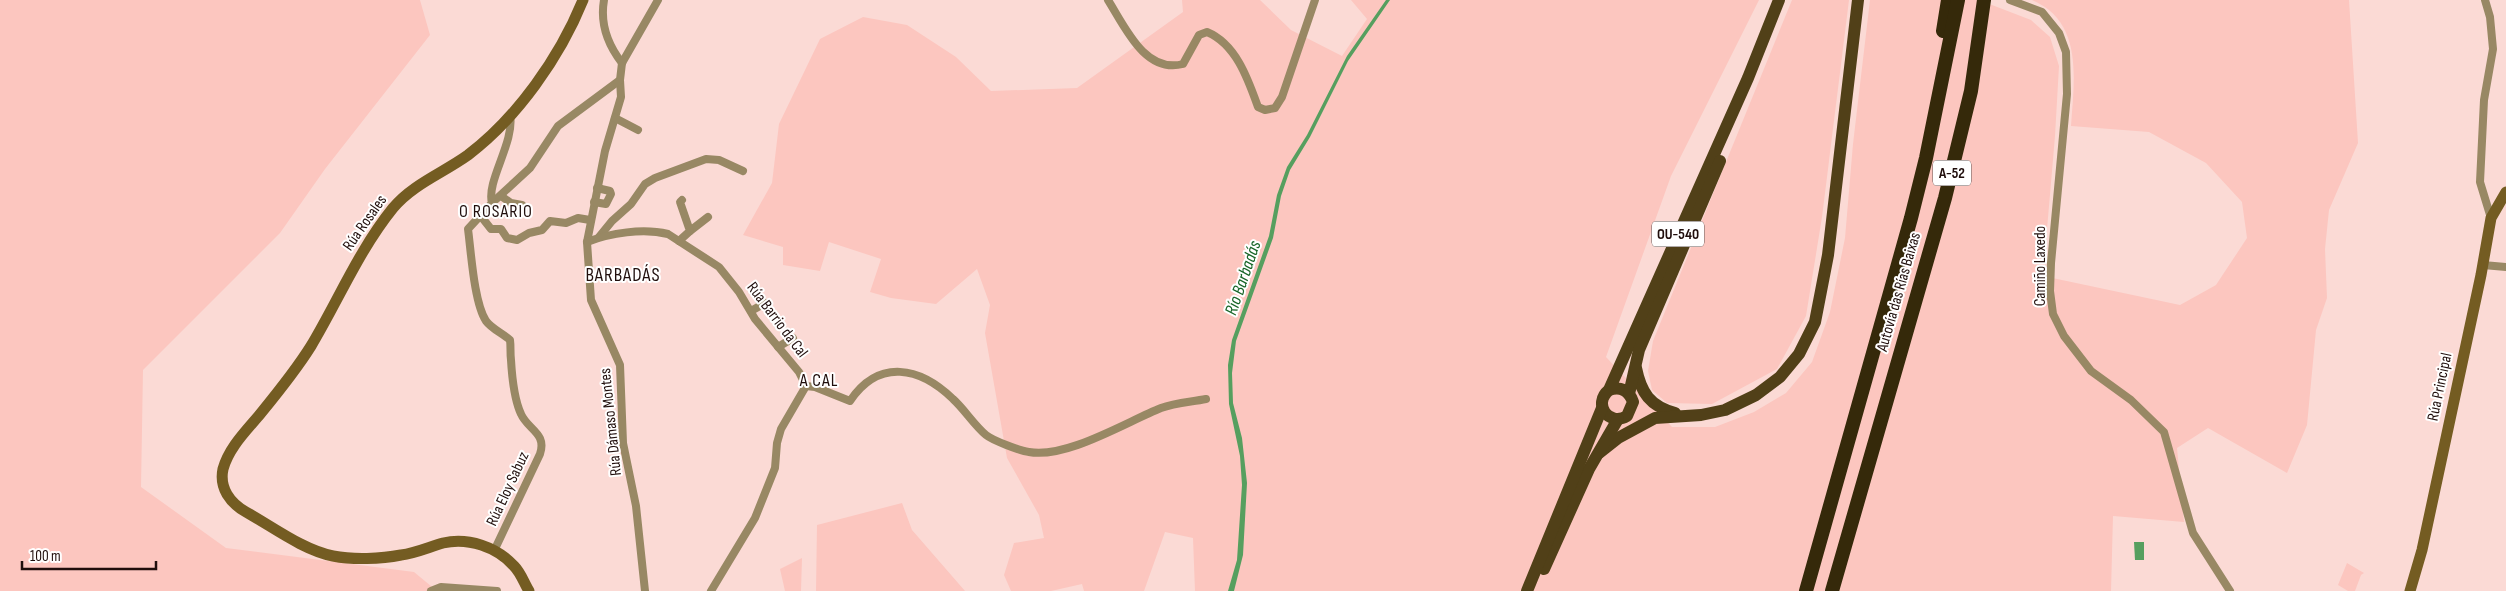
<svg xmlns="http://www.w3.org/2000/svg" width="2506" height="591" font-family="'Sofia Sans Condensed',sans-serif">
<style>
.green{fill:#fcc6bf}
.water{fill:#569f5f}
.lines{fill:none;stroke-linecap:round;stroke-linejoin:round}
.street{stroke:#988864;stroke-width:8}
.secondary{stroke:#745c22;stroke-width:11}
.primary{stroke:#514018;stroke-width:12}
.highway{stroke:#35290a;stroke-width:14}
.labels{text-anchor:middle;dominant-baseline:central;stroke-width:4;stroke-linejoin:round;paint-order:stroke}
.shield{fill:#fff;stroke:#635655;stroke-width:1}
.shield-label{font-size:15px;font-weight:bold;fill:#200e0c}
.street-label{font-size:16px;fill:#200e0c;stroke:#fff}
.neighbourhood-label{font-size:18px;letter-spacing:1px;fill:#200e0c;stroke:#fff}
.water-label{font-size:18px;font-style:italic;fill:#186528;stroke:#fff}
.quarter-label{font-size:19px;letter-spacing:1px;fill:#200e0c;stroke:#fff}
</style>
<rect width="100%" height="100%" fill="#fbdad5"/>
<g class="green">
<path d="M0,0H420L430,35L325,169L280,233L143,370L141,487L226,548L414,572L437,591H0Z"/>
<path d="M1182,0H1260L1291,30L1342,56L1367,19L1351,0H1759L1671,176L1606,357L1672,427H1715L1754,412L1786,393L1812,362L1830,312L1845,238L1853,144L1870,0H1979L2031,20L2050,37L2059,66L2055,136L2043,276L2180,305L2216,285L2247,238L2242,202L2206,163L2149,132L2071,126C2074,80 2084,22 2032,0H2349L2358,143L2329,210L2325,249L2327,298L2316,330L2307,425L2287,473L2208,428L2177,448L2184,522L2113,516L2111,591H1195L1193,538L1165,532L1144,591H1084L1082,584L1051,591H1011L1004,575L1014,543L1044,538L1039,515L1007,458L985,333L990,305L977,269L936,304L891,298L870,292L881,259L829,242L820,271L783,265V247L743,235L772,183L779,124L820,39L863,17L907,25L956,57L991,91L1077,88L1183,12Z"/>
<path d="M1792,0H1849L1822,217L1806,316L1777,369L1712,404L1667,403L1652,390L1648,371L1653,341Z"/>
<path d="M902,503L912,530L965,591H816L817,525Z"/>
<path d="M802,558L801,591H785L780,569Z"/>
<path d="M2347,563L2364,573L2361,575L2355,591H2348L2338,585Z"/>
</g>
<g class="water">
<path d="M1386,0H1390L1348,61L1310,137L1290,170L1281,196L1273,238L1236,341L1232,373L1233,403L1242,438L1247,483L1243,555L1234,591H1228L1237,560L1242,485L1240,456L1229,404L1228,365L1232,340L1269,236L1277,195L1287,167L1307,135L1347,56Z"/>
<path d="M2134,542H2144V560H2135Z"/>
</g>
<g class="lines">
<g class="street">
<path d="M604,0C600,23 608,45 622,63"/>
<path d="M1108,0C1125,27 1145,74 1183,64L1199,35L1207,32C1236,44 1248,79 1258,107L1265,110L1275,108L1282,97L1315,0"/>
<path d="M2010,0L2042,12L2059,33L2066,52L2067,94L2051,263L2050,291L2053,314L2064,336L2091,371L2131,400L2164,432L2193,533L2230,591"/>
<path d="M2485,0L2490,17L2493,49L2484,100L2480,182L2491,218"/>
<path d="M620,80L621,97L605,151L587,242L591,300L620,365L623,443L636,506L645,591"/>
<path d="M615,118L638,130"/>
<path d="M501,196L511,203L522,205"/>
<path d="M594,202L606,204L611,194L610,191L597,188"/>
<path d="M492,203L530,168L558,126L620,80L622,63L658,0"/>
<path d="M480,215L491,229H501L507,238L517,240L529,233L542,230L550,221L566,223L578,218L590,220"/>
<path d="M690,231L708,217"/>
<path d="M599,237L612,221L631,204L645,184L655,178L706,159L719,160L743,171"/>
<path d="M679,241L690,231L680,202L682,200"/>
<path d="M587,242C610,233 643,228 668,234L719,267L739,292L755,319L799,372L806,386L815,387L850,401C879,358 920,367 953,399C965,410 974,425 986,435C992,440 1020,451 1029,452C1066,459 1126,422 1161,408C1175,403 1191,402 1206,399"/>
<path d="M2483,265L2506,267"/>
<path d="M751,311L765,303"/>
<path d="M778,347L793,338"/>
<path d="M494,551L540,454C547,433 528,430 521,414C514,399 512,377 511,360C510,353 511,347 510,340C502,333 492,329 486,321C474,303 471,251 468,229L492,203C486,181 515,142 510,115"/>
<path d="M431,591L441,587L497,591"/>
<path d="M711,591L755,518L775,468L777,443L781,429L806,386"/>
</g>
<g class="secondary">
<path d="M529,591C524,583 521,573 514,566C497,547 468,537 443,543C429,547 416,553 401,555C381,559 353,560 333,556C303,550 273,527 246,512C230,503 219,488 223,469C229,447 247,430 261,413C279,391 296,370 311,346C338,301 359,250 393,208C413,184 443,173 468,155C517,118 560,57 583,0"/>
<path d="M2410,591L2422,550L2481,275L2491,218L2506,192"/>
</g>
<g class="primary">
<path d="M1636,368C1641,393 1650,406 1675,413"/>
<path d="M1609,390C1620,386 1629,390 1633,402L1627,416C1609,427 1592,404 1609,390L1748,78L1779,0"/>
<path d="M1629,394L1639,350L1720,161"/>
<path d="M1599,453L1618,438L1655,418L1701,415L1725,410L1756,395L1780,377L1799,354L1815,322L1828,255L1858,0"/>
<path d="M1544,569L1589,469L1618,419"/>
<path d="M1527,591L1602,408"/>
</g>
<g class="highway">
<path d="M1943,31L1948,0"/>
<path d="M1806,591L1911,218L1926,158L1958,0"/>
<path d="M1832,591L1945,198L1971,91L1984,0"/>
</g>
</g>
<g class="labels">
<g class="shield">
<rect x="1933" y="160.5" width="38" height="25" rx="4"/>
<rect x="1652" y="221.5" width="52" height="25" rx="4"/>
</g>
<g class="shield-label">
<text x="1952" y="173">A-52</text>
<text x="1678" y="234">OU-540</text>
</g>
<g class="street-label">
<text transform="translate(365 223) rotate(-55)">Rúa Rosales</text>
<text transform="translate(2040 266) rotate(-90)">Camiño Laxedo</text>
<text transform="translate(1899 292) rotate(-74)">Autovía das Rías Baixas</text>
<text transform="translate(777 320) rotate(53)">Rúa Barrio da Cal</text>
<text transform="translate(2440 387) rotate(-78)">Rúa Principal</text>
<text transform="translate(611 422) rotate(-96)">Rúa Dámaso Montes</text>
<text transform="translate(508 489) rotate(-65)">Rúa Eloy Sabuz</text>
</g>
<g class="neighbourhood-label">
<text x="496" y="211">O ROSARIO</text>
<text x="819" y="380">A CAL</text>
</g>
<g class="water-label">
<text transform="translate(1243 278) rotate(-71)">Río Barbadás</text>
</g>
<g class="quarter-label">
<text x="623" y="275">BARBADÁS</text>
</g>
</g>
<path d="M22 561v8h134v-8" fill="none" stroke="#200e0c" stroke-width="2.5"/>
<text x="30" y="561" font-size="15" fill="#200e0c" stroke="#ffffff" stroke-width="4" paint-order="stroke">100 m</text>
</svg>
